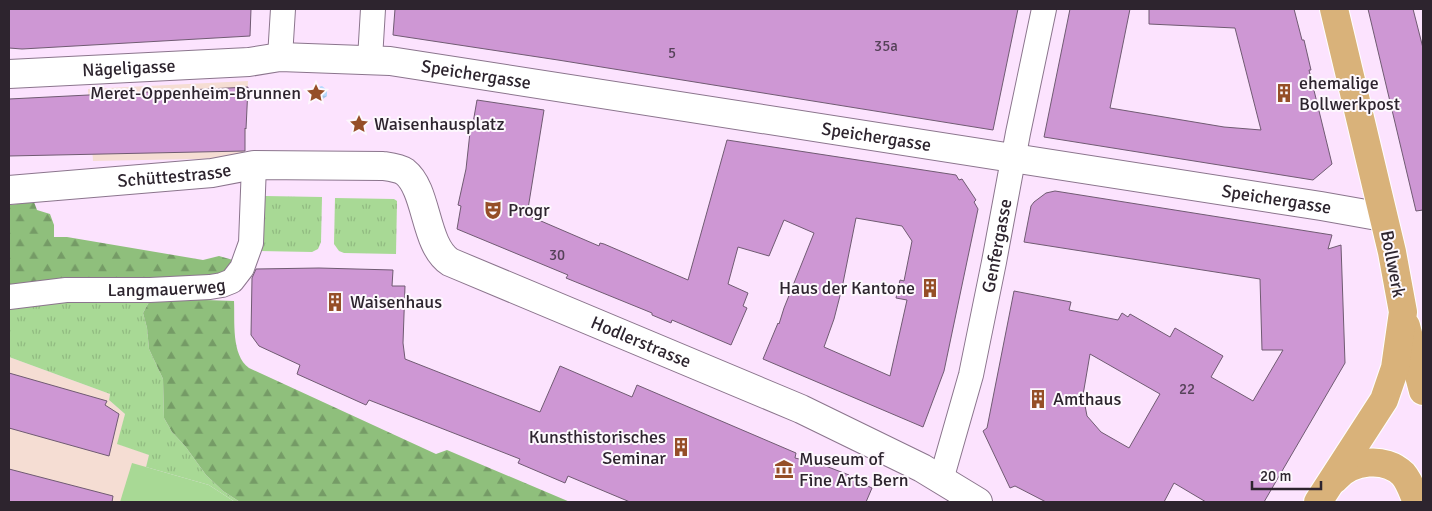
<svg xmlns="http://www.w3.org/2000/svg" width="1432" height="511" font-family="Signika,sans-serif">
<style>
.education{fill:#f5ddd3}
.grass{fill:url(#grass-tufts)}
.forest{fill:url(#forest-firs)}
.pitch{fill:#a8d995}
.water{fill:url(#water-rules)}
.building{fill:#ce97d4;stroke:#705b72;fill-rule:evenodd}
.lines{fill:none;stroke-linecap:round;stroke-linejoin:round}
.minor-casing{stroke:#8b758d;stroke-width:26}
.tertiary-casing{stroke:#8b758d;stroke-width:30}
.primary-casing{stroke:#fff;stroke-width:30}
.minor{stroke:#fff;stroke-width:24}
.tertiary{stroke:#fff;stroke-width:28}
.primary{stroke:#d9b27a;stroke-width:28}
.labels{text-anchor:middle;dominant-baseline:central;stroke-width:4;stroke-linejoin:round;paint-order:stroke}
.number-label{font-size:15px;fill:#554158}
.street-label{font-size:18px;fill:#2d242e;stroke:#fdf8fd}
.poi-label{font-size:18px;fill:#2d242e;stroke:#fdf8fd;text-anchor:start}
</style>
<defs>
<pattern id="grass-tufts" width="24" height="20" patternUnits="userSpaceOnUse" patternTransform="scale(1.25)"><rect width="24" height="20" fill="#a8d995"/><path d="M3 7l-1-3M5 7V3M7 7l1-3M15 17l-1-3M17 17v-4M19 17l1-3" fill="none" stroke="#91ba81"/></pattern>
<pattern id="forest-firs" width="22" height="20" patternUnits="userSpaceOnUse" patternTransform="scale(1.25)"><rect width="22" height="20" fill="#8fbf7c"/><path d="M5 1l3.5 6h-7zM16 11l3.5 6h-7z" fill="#759b66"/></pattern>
<pattern id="water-rules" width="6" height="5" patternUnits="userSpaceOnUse" patternTransform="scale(1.25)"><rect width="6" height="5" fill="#b6d9fe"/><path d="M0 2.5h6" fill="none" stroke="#9dbada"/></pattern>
</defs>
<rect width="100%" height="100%" fill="#fce3fe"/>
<g class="education">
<path d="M248,81L244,158L93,161L88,89Z"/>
<path d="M9,357L110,394L109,400L125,414L118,444L150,455L146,467L235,502H9Z"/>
</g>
<g class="grass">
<path d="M265,196L322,197L321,242L318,249L312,252L259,251L263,198Z"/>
<path d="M335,198L394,199L397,201L396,254L344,253L339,251L334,244Z"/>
<path d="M150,292L149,302L143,313L147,328L149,349L163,379L164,418L172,432L185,446L206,475L223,491L240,502H235L209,485L146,467L149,455L117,444L125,414L109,400L110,394L9,357V298Z"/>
</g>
<g class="forest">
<path d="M34,202L37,210L50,214L54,225V237H67L203,260L219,256L233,260L236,273L9,296V205Z"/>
<path d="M149,298L234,301C235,321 231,355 249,368L436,454L447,450L570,502H240L223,491L206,475L185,446L172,432L164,418L163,379L149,349L147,328L143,313L149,302Z"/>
</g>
<path class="pitch" d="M132,463L209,485L235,502H120Z"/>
<path class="water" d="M322,86L327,90V96L323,99H319L314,95V90L318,87Z"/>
<g class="building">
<path d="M9,9H251L250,36L22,49L9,48Z"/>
<path d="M395,9H1018L993,130L558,60L393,35Z"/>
<path d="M1070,9H1130L1110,108L1224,127L1261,130L1235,28L1149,24V9H1294L1302,40H1304L1311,70H1309L1332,164L1313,180L1044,137Z"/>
<path d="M1368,9H1413L1423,48V210L1416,211Z"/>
<path d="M248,87L246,129L245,128V151L9,156V99Z"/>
<path d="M477,100L544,110L527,215L599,246L600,243L604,244L688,280L727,140L956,175L959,180L962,179L976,200L974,202L978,209L944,371L923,427L763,359L778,323L779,324L784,308L814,233L784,220L769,256L738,247L728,284L748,293L743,306L747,308L731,345L672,320L671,323L652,315V313L566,278L568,275L457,229L461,206L458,205L466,169L471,123H473ZM856,218L902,226L912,241L904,281L900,280L896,298L907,300L890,376L824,347L834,319L842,288Z"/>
<path d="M1055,191L1332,235L1328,249L1341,245L1345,363L1264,502H1206L1174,483L1164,502H1046L1015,486L1010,488L983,431L987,428L1014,291L1071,302L1069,310L1118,320L1122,313L1128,317L1130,314L1170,337L1175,328L1223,356L1211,377L1253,401L1283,350H1262L1260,279L1024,242L1031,206L1034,202L1046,193ZM1090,354L1160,394L1129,448L1101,432L1087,416L1083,395Z"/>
<path d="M319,268L393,270L392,286H405L403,343L405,359L540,412L560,366L632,397L637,385L796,453L795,458L823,465L849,475L848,477L872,488L866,502H630L568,476L565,483L518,463L520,459L369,400L366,405L297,374L300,365L259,346L251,335L252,278L256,269Z"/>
<path d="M9,373L107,401L105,405L119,414L109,456L9,428Z"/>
<path d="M9,469L113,496L112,502H9Z"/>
</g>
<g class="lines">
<g class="minor-casing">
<g id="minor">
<path d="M280,57L283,9"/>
<path d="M370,59L373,9"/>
<path id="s1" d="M9,297L66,290H150L210,287L222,285L232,281L242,268L251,243L254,165"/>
<path id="s2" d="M941,480L971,375L994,262L1018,133L1044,9"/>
</g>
</g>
<g class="tertiary-casing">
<g id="tertiary">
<path id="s3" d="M9,74L249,62L280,57L390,61L1321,206L1383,217"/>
<path id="s4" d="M9,190L212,173L254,165L383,166C390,167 399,168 405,172C428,190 424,245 450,262L801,409L922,468L978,502"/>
</g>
</g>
<g class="primary-casing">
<g id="primary">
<path d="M1406,326L1423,391"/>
<path d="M1335,479C1351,460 1385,456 1403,474C1410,482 1413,493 1417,502"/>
<path d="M1318,502L1384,400L1395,368L1403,312L1392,252L1334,9"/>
</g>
</g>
<use href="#minor" class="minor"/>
<use href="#tertiary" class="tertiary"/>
<use href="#primary" class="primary"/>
</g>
<defs>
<g id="sight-bare" transform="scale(1.5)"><path d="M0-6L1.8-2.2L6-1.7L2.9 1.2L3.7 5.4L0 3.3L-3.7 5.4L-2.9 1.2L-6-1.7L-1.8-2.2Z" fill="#954e27" stroke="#fdf8fd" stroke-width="2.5" paint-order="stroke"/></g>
<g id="building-bare" transform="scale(1.5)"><path d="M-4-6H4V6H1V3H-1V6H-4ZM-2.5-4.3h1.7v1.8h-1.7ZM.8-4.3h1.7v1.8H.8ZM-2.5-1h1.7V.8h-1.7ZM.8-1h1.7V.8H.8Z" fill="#954e27" stroke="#fdf8fd" stroke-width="2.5" paint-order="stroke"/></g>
<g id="theatre-bare" transform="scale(1.5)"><path d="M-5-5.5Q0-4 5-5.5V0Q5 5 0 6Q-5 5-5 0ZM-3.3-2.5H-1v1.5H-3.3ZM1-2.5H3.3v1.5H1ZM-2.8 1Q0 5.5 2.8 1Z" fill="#954e27" stroke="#fdf8fd" stroke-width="2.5" paint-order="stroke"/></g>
<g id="museum-bare" transform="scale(1.5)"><path d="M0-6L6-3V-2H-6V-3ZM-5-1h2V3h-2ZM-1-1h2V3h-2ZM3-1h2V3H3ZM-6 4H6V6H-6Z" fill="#954e27" stroke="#fdf8fd" stroke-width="2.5" paint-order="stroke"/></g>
</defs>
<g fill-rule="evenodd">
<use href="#sight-bare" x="316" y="93"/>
<use href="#building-bare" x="1284" y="93"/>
<use href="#sight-bare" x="359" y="124"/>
<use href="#theatre-bare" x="493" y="210"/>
<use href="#building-bare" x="930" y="288"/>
<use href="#building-bare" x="335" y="302"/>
<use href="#building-bare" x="1038" y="399"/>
<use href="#building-bare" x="681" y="447"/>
<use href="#museum-bare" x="784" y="469"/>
</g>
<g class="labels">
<g class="number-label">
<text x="886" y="46">35a</text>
<text x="672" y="53">5</text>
<text x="557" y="255">30</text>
<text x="1187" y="389">22</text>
</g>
<g class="street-label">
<text stroke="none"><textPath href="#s3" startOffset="120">Nägeligasse</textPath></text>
<text stroke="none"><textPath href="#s3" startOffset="469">Speichergasse</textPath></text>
<text stroke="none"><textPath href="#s3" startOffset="874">Speichergasse</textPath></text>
<text stroke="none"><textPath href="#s4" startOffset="166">Schüttestrasse</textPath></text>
<text stroke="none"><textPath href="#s3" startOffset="1279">Speichergasse</textPath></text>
<text stroke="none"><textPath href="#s2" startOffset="241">Genfergasse</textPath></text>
<text transform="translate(1393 264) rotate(79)">Bollwerk</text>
<text stroke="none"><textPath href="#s1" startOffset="158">Langmauerweg</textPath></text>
<text stroke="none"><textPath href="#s4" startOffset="708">Hodlerstrasse</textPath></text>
</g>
<g class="poi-label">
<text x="1299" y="83">ehemalige<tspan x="1299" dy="21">Bollwerkpost</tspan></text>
<text x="301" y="93" text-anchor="end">Meret-Oppenheim-Brunnen</text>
<text x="374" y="124">Waisenhausplatz</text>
<text x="508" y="210">Progr</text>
<text x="915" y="288" text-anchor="end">Haus der Kantone</text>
<text x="350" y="302">Waisenhaus</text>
<text x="1053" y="399">Amthaus</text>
<text x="666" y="437" text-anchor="end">Kunsthistorisches<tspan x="666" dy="21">Seminar</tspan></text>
<text x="799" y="459">Museum of<tspan x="799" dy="21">Fine Arts Bern</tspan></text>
</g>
</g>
<rect width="1432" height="511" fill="none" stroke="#2d242e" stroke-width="20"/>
<path d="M1252 481v8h69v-8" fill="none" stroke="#2d242e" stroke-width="2.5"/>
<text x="1260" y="481" font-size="15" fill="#2d242e" stroke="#fdf8fd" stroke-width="4" paint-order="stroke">20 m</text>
</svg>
